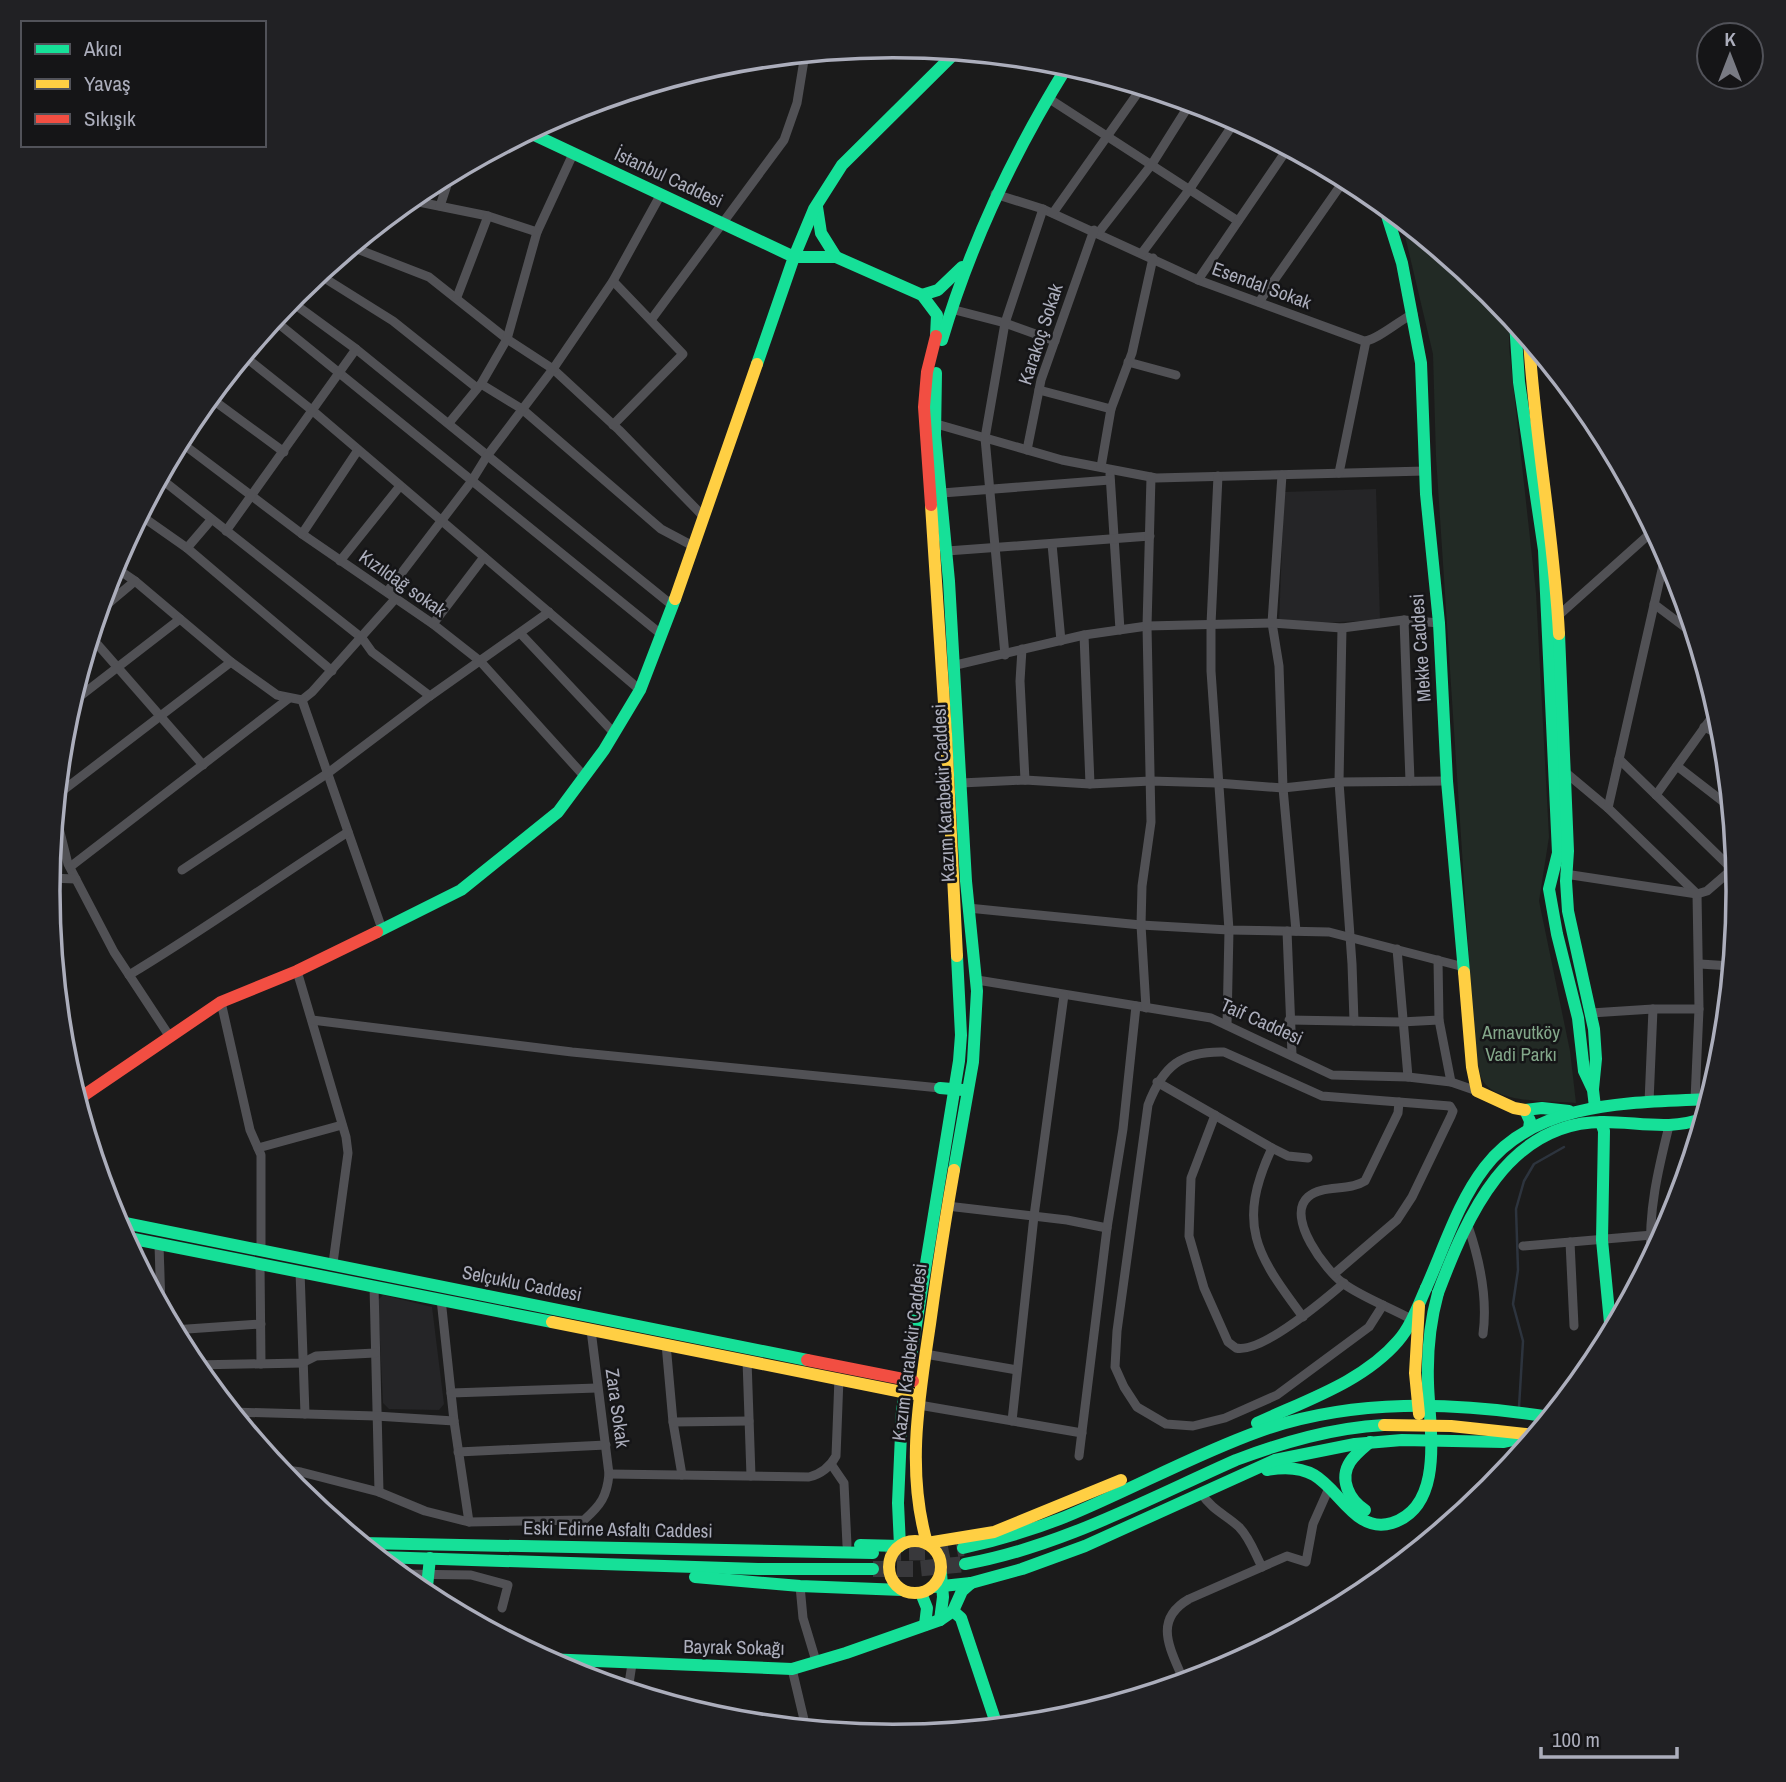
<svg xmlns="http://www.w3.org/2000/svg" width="1786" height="1782" font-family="'Archivo Narrow',sans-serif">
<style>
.built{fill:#252527}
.green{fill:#222a25}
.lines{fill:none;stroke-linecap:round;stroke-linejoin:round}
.stream{stroke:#2d343e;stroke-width:2.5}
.highway-tunnel{stroke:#38383b;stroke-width:16;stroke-dasharray:16 8;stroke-linecap:butt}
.street{stroke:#515155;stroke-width:9}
.fast{stroke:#16e098;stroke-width:12}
.slow{stroke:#ffcf43;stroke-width:12}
.jam{stroke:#f24e42;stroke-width:12}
.labels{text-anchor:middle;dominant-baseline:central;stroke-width:5;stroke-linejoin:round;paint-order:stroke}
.street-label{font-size:19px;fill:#acaebc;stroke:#151517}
.park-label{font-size:19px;fill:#83a78a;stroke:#151517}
.rim{fill:none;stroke:#acaebc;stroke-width:3.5}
</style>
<rect width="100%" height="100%" fill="#1b1b1b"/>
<g class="built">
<path d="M1376,489L1380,620L1279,625L1284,492Z"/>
<path d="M383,1295L432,1307L444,1404L439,1410L389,1409L383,1403L378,1300Z"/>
</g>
<path class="green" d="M1401,219L1491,293L1509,315V347L1536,593L1549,837L1539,901L1570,1051L1576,1103C1553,1101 1497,1104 1483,1081C1478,1073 1477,1058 1475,1049L1436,457L1433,354Z"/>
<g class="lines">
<g class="stream">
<path d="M1519,1407L1523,1341L1513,1304L1518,1270L1516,1209L1524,1181L1534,1164L1564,1147"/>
<path d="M1516,1458L1517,1445"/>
</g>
<g class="highway-tunnel">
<path d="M885,1553L943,1552L963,1548"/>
<path d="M873,1569H915L965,1564"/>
</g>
<g class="street">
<path d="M999,56L1064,70"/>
<path d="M1048,98L1238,221"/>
<path d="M995,194L1043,209L1198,280L1364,341C1376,341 1398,321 1413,314"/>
<path d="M409,200L488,216L537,232"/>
<path d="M440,206L451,173"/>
<path d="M1053,213L1142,87"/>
<path d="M1099,232L1152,164L1191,102"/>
<path d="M352,247L429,277L507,339L553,369L619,430L703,516"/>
<path d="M1142,253L1189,190L1236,120"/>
<path d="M318,274L393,321L477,388"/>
<path d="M1198,280L1288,148"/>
<path d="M457,297L488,216"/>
<path d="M289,300L356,349L673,606"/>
<path d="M1259,302L1345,179"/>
<path d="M951,309L1005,323L1055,341"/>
<path d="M274,320L662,635"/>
<path d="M651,320L784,140L797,103L805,54"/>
<path d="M244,356L313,411L640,690"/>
<path d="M1128,362L1176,375"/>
<path d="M481,384L522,409L661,529L693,546"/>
<path d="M1039,390L1111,409"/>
<path d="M209,397L284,452"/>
<path d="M449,423L481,384L507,339L537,232L573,154"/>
<path d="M933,423L1062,460L1156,478L1425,471"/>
<path d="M613,425L683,354L613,281"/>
<path d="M179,441L302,534L433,624L480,661L584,776"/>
<path d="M1027,450L1041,380L1094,230"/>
<path d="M1101,467L1111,409L1132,353L1153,258"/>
<path d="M1339,473L1366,341"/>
<path d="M1110,474L1120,630"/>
<path d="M1282,475L1272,623L1279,666L1283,788L1296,931"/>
<path d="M1218,476L1211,624V671L1229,930L1227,1025"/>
<path d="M160,478L362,638L372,652L430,696L549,612"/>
<path d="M942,493L1110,480"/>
<path d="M140,515L187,548L332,671"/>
<path d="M226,531L356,349"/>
<path d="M302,534L358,450"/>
<path d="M1052,544L1061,641"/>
<path d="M187,548L211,520"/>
<path d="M947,551L1150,536"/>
<path d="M340,561L400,486"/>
<path d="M113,566L135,581L231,662L277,695L302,700L312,692L396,598"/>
<path d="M387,592L471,482L487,456L553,369L613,281L661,194"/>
<path d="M1654,604L1694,634"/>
<path d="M98,612L135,581"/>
<path d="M1559,615L1654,530"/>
<path d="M1404,620L1410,781"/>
<path d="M433,624L484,557"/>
<path d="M1342,628L1339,782L1352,964L1354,1021"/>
<path d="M520,633L614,733"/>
<path d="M1084,635L1090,784"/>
<path d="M91,637L203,765"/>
<path d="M1022,649L1020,681L1025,780"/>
<path d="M1005,655L985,438L1005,323L1043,209"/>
<path d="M956,665L1084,635L1147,626L1272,623L1342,628L1404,620L1439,623"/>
<path d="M302,700L382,929"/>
<path d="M70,704L180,619"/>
<path d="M1704,727L1723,736"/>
<path d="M1619,759L1732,869"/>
<path d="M1677,766L1730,807"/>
<path d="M1565,772L1608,808L1697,894L1699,1009L1695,1100"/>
<path d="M961,783L1025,780L1090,784L1151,781L1217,783L1283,788L1339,782L1447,781"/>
<path d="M57,795L231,662"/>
<path d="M1656,795L1717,710"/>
<path d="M1608,808L1666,552"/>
<path d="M55,812L68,864L114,952L170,1037"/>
<path d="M70,867L288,699"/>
<path d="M182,870L328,773L430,696"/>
<path d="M1565,874L1697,894L1707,891L1736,866"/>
<path d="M49,878L76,879"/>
<path d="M968,908L1141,925L1229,930L1329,932L1464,967"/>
<path d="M1287,931L1292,1055"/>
<path d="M1397,949L1408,1077"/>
<path d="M1438,960L1439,1020L1451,1082"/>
<path d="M1700,964L1731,966"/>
<path d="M297,971L346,1137L348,1153L333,1263"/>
<path d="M129,975C204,930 275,879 348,832"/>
<path d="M977,980L1211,1018L1332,1075L1408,1077L1451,1082L1477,1091"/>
<path d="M221,1002L250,1130L261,1155V1249"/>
<path d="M1146,1008L1141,925L1142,886L1151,822L1147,626L1151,477"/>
<path d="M1591,1013L1653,1009H1699"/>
<path d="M312,1020L572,1052L940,1088"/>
<path d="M1289,1020L1401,1022L1439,1020"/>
<path d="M1157,1082L1272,1148L1288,1156L1308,1158"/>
<path d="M1399,1102L1398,1113L1365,1181C1348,1192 1323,1184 1308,1197C1285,1217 1326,1271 1344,1284C1364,1298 1389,1307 1411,1319"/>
<path d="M1649,1102L1653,1009"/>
<path d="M1215,1115L1191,1178L1189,1236L1204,1288L1228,1342L1236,1348C1261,1354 1324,1300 1344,1283"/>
<path d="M258,1148L342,1125"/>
<path d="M1272,1148C1236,1225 1256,1254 1303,1317"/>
<path d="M947,1206L1067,1220L1107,1228"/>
<path d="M1468,1226C1480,1261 1488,1297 1483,1334"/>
<path d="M1570,1242L1574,1326"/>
<path d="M159,1245L161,1306"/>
<path d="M1523,1246L1664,1234"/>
<path d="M1651,1257C1648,1212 1658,1170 1669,1126"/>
<path d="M260,1264L261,1364"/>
<path d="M300,1271L305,1414"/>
<path d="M1334,1274L1397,1220L1412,1197L1451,1116L1453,1111L1450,1106L1322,1096L1224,1052C1181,1051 1163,1066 1148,1105L1117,1331L1115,1367L1124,1387L1137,1407L1166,1424L1193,1426L1225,1418L1277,1395L1369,1327L1383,1305"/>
<path d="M374,1286L379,1492"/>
<path d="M441,1299L454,1421L469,1522"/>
<path d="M173,1330L261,1324"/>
<path d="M666,1344L673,1422L682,1475"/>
<path d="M925,1354L1017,1370"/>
<path d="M747,1360L751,1476"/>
<path d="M194,1365L302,1363L316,1356L375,1353"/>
<path d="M451,1393L597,1388"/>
<path d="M919,1405L1082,1433"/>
<path d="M232,1412L376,1416L454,1421"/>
<path d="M1012,1421L1034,1216L1064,995"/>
<path d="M673,1422L749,1421"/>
<path d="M458,1452L606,1445"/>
<path d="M1079,1456L1107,1228L1123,1129L1136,1006"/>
<path d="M831,1464L844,1483L847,1545"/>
<path d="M279,1469L301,1472L379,1492L425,1511L469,1522L584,1520C601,1505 607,1496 609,1474L591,1330"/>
<path d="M609,1474L809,1477C821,1474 830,1467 836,1456L839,1378"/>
<path d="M1201,1493C1213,1511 1225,1514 1239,1527C1250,1538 1255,1554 1262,1567"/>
<path d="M399,1574L471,1575L508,1585L502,1608"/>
<path d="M800,1586L803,1618L816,1661"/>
<path d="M792,1669L806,1728"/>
<path d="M1184,1682C1172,1651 1151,1621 1189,1599L1287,1556L1306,1562L1313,1524L1329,1488"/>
<path d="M628,1690L632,1664"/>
</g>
<g class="fast">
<path d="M528,132L794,257L757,364"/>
<path d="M1384,206L1402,263L1421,363L1426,494L1439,623L1447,781L1464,972"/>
<path d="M817,207L821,233L836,257"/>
<path d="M922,295L938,290L962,267"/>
<path d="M1515,322L1519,382L1544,550L1558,853L1549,889L1557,934L1578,1018L1584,1071L1593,1090L1595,1107"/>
<path d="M936,336L937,315L922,295L836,257H794L814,209L842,165L956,52"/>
<path d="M942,340C971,242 1014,152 1068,65"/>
<path d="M936,373L935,435L949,581L966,881L977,991L973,1062L954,1170"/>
<path d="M1559,634L1568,851L1566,881L1568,911L1594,1029L1596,1059L1593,1089"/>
<path d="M377,932L461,890L558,812L604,750L640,690L675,599"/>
<path d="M940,1088L963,1090"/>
<path d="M1601,1122L1604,1131L1602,1240L1611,1333"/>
<path d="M1529,1129L1530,1121L1525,1110L1542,1108L1569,1111"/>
<path d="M115,1221L807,1360"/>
<path d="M124,1237L552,1322"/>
<path d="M1426,1288C1444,1248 1458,1202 1485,1167C1536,1100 1633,1103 1709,1099"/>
<path d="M1438,1293C1467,1216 1508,1121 1604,1122C1639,1122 1670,1131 1704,1118"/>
<path d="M1257,1423C1304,1401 1363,1382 1398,1341C1411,1326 1418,1306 1426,1288"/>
<path d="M1267,1470C1283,1467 1300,1467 1314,1475C1340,1490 1356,1534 1392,1523C1446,1506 1429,1426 1428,1383C1427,1353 1430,1322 1438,1293"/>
<path d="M1365,1510C1349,1500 1339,1479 1350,1462C1355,1454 1363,1448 1370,1442"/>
<path d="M361,1543L873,1553"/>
<path d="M860,1545L900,1546"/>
<path d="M900,1546L898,1503L902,1411L959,1061L961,1035L957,956"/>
<path d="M963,1548C998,1540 1032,1530 1065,1517C1131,1490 1193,1455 1260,1431C1353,1398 1454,1402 1550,1417"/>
<path d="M379,1557L758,1569H873"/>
<path d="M965,1564C1060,1547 1148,1499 1236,1460C1284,1442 1332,1428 1384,1425"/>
<path d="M695,1577L800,1586L902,1590"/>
<path d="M971,1583L1022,1569L1085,1546L1275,1460L1355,1444L1402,1440L1504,1442L1522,1438"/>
<path d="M933,1587L971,1583"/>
<path d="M921,1593L927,1608L925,1625"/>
<path d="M426,1596L430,1558"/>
<path d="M953,1611L962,1591L971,1583"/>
<path d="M940,1620L943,1597L941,1573"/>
<path d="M545,1659L792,1669L846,1653L940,1620L953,1611L961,1618L997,1726"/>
</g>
<g class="slow">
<path d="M1529,340C1535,439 1554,536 1559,634"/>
<path d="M931,505L946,734L957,956"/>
<path d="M675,599L757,364"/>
<path d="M1464,972L1472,1067L1477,1091L1514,1108L1525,1110"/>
<path d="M1419,1306L1415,1373L1419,1414"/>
<path d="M552,1322L912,1394"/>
<path d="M1384,1425L1451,1426L1535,1435"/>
<circle cx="915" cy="1567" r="26"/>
<path d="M927,1543C906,1470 919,1398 930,1324C937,1273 945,1221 954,1170"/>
<path d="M927,1543L994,1532L1121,1480"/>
</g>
<g class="jam">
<path d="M931,505L924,407L927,372L936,336"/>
<path d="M77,1100L221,1002L297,971L377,932"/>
<path d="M807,1360L913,1381"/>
</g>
</g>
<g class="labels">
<g class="street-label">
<text transform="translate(669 177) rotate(25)">İstanbul Caddesi</text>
<text transform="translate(1262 285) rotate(20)">Esendal Sokak</text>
<text transform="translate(1040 334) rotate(-72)">Karakoç Sokak</text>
<text transform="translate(403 583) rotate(35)">Kızıldağ sokak</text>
<text transform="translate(1420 648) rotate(-94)">Mekke Caddesi</text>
<text transform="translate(943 793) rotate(-93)">Kazım Karabekir Caddesi</text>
<text transform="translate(1262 1021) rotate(24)">Taif Caddesi</text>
<text transform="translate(522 1283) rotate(11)">Selçuklu Caddesi</text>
<text transform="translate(909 1352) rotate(-83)">Kazım Karabekir Caddesi</text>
<text transform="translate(618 1408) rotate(82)">Zara Sokak</text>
<text transform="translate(618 1529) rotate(1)">Eski Edirne Asfaltı Caddesi</text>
<text transform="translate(734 1647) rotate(1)">Bayrak Sokağı</text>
</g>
<g class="park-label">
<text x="1521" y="1032">Arnavutköy<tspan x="1521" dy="22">Vadi Parkı</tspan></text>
</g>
</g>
<path d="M0 0H1786V1782H0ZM60 891a833 833 0 1 1 1666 0a833 833 0 1 1-1666 0Z" fill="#212124" fill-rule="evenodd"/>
<path class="rim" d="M60 891a833 833 0 1 1 1666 0a833 833 0 1 1-1666 0Z"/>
<rect x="21" y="21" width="245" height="126" fill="#151517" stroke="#515259" stroke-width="2"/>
<rect x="35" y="44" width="35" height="10" fill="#16e098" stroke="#515259" stroke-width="2"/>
<text x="84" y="56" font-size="21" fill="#acaebc">Akıcı</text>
<rect x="35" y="79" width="35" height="10" fill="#ffcf43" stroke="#515259" stroke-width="2"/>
<text x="84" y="91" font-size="21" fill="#acaebc">Yavaş</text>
<rect x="35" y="114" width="35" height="10" fill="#f24e42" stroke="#515259" stroke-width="2"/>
<text x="84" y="126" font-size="21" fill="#acaebc">Sıkışık</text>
<g transform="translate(1730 56)"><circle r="33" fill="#151517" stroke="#515259" stroke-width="2"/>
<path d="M0-5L12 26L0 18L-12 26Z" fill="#797b84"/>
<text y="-10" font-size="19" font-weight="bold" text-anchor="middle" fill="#acaebc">K</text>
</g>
<path d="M1541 1747v10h136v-10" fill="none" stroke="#acaebc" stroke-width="3.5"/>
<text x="1552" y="1747" font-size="21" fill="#acaebc" stroke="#151517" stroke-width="5" paint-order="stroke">100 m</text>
</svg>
